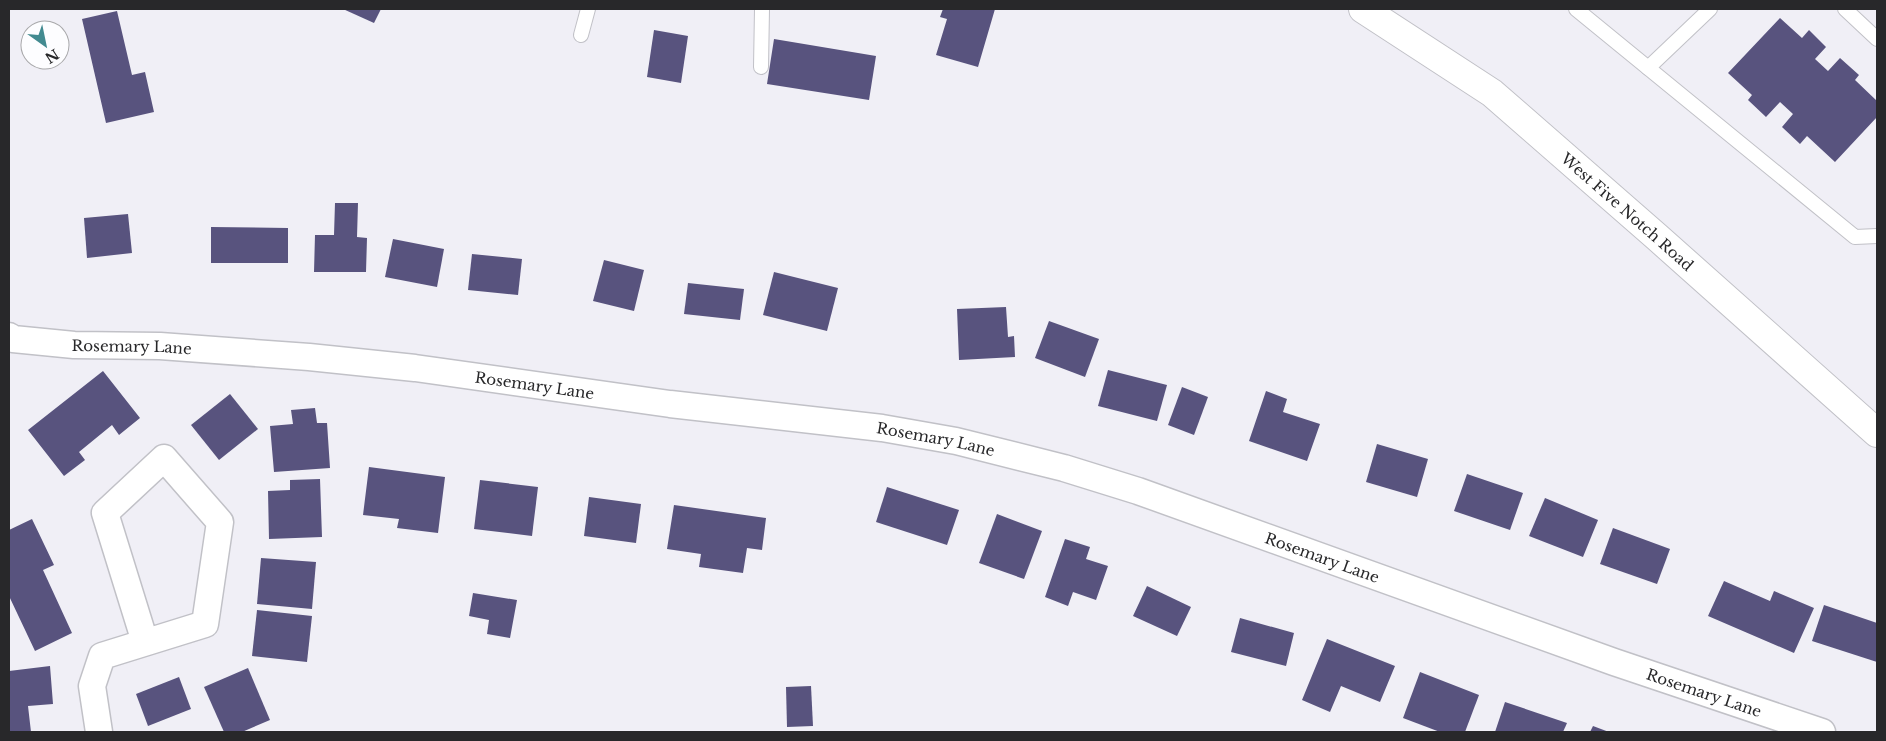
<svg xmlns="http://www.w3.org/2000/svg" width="1886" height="741" font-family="'Libre Baskerville',serif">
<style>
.building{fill:#58537e}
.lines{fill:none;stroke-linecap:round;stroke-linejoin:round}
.service-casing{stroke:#c1c1c7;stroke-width:16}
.minor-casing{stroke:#c1c1c7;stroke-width:29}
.tertiary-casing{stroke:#c1c1c7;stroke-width:30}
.service{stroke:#fff;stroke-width:14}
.minor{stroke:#fff;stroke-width:26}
.tertiary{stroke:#fff;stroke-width:28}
.labels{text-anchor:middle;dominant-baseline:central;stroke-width:5;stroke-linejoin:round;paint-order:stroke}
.street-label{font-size:15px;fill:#28282a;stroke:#fdfdff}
</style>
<rect width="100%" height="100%" fill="#f0eff6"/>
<g class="building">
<path d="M343,9H381L374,23Z"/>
<path d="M943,9H995L978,67L936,55L947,19L940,17Z"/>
<path d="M117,11L132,75L145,72L154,112L106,123L82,19Z"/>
<path d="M1780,18L1802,38L1809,30L1826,47L1815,59L1828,71L1840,58L1859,75L1855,80L1877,101V117L1835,162L1807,136L1800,144L1782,127L1793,114L1780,102L1766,117L1748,100L1752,95L1728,73Z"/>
<path d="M654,30L688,36L681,83L647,77Z"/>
<path d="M774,39L876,56L869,100L767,84Z"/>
<path d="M335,203H358L357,237L367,238L366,272H314L315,235H334Z"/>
<path d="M128,214L132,253L87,258L84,218Z"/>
<path d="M211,227L288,228V263H211Z"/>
<path d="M393,239L444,249L437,287L385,277Z"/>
<path d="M472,254L522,259L518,295L468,290Z"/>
<path d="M604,260L644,270L634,311L593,301Z"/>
<path d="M774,272L838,288L827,331L763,315Z"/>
<path d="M688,283L744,289L740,320L684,314Z"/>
<path d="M1006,307L1008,337L1014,336L1015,357L959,360L957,309Z"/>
<path d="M1049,321L1099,339L1085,377L1035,358Z"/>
<path d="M1108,370L1167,385L1157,421L1098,406Z"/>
<path d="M103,371L140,418L119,435L112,425L79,452L85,460L64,476L28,430Z"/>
<path d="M1182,387L1208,397L1194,435L1168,425Z"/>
<path d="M1266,391L1287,399L1283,412L1320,424L1307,461L1249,441Z"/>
<path d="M230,394L258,429L219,460L191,425Z"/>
<path d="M315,408L317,423H327L330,468L274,472L270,426L293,424L291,410Z"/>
<path d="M1377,444L1428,459L1417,497L1366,482Z"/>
<path d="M369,467L445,477L438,533L397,528L399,519L363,515Z"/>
<path d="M1467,474L1523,493L1510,530L1454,511Z"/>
<path d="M320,479L322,537L269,539L268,491L290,490V480Z"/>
<path d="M480,480L538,487L532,536L474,529Z"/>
<path d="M887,487L959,510L947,545L876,522Z"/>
<path d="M589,497L641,504L636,543L584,536Z"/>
<path d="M1545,498L1598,520L1583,557L1529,536Z"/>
<path d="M674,505L766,518L762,550L747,548L743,573L699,567L701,554L667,549Z"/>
<path d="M997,514L1042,531L1024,579L979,563Z"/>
<path d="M32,519L54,565L43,570L72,633L35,651L9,596V530Z"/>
<path d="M1613,528L1670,549L1657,584L1600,564Z"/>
<path d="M1065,539L1090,547L1086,559L1108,566L1096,600L1073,592L1068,606L1045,597Z"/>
<path d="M261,558L316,562L312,609L257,604Z"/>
<path d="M1724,581L1770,601L1774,591L1814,608L1794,653L1708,616Z"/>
<path d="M1147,586L1191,607L1177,636L1133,616Z"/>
<path d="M473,593L517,600L510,638L487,634L489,620L469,616Z"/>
<path d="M1824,605L1877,623V662L1812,641Z"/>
<path d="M257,610L312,616L307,662L252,656Z"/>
<path d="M1240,618L1294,633L1286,666L1231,652Z"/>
<path d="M1327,639L1395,666L1380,702L1341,686L1330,712L1302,700Z"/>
<path d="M50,666L53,704L28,706L31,732H9V671Z"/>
<path d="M248,668L270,720L242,732H224L204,687Z"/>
<path d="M1420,672L1479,695L1465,732H1440L1403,718Z"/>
<path d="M179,677L191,709L148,726L136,694Z"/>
<path d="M811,686L813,726L787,727L786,687Z"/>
<path d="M1505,702L1567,723L1563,732H1495Z"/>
<path d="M1593,726L1609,732H1590Z"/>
</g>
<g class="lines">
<g class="service-casing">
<g id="service">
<path d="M1576,9L1855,237L1877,236"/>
<path d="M1845,9L1877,39"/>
<path d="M581,35L588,9"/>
<path d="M761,67L762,9"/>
<path d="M1648,68L1710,9"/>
</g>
</g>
<g class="minor-casing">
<g id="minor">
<path id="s1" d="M9,336L13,339L74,345L160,346L309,357L415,368L670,404L882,428L956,441L1064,468L1138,491L1614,662L1822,732"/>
<path d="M99,732L92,686L102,656L205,624L220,522L164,458L105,513L145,642"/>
</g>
</g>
<g class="tertiary-casing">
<g id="tertiary">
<path id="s2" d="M1363,9L1492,93L1657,237L1877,433"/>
</g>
</g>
<use href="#service" class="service"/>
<use href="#minor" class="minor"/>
<use href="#tertiary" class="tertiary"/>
</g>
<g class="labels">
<g class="street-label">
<text stroke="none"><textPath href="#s2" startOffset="334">West Five Notch Road</textPath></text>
<text stroke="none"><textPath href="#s1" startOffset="124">Rosemary Lane</textPath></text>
<text stroke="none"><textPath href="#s1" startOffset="529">Rosemary Lane</textPath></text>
<text stroke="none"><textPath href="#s1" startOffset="934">Rosemary Lane</textPath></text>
<text stroke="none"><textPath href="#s1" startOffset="1339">Rosemary Lane</textPath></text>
<text stroke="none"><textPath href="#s1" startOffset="1744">Rosemary Lane</textPath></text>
</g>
</g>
<rect width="1886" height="741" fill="none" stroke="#28282a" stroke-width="20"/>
<g transform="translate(45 45) rotate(147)"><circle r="24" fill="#fdfdff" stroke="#a8a8aa"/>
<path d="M0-4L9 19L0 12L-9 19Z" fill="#428a90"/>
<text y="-8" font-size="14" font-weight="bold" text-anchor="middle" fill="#28282a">N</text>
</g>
</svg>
